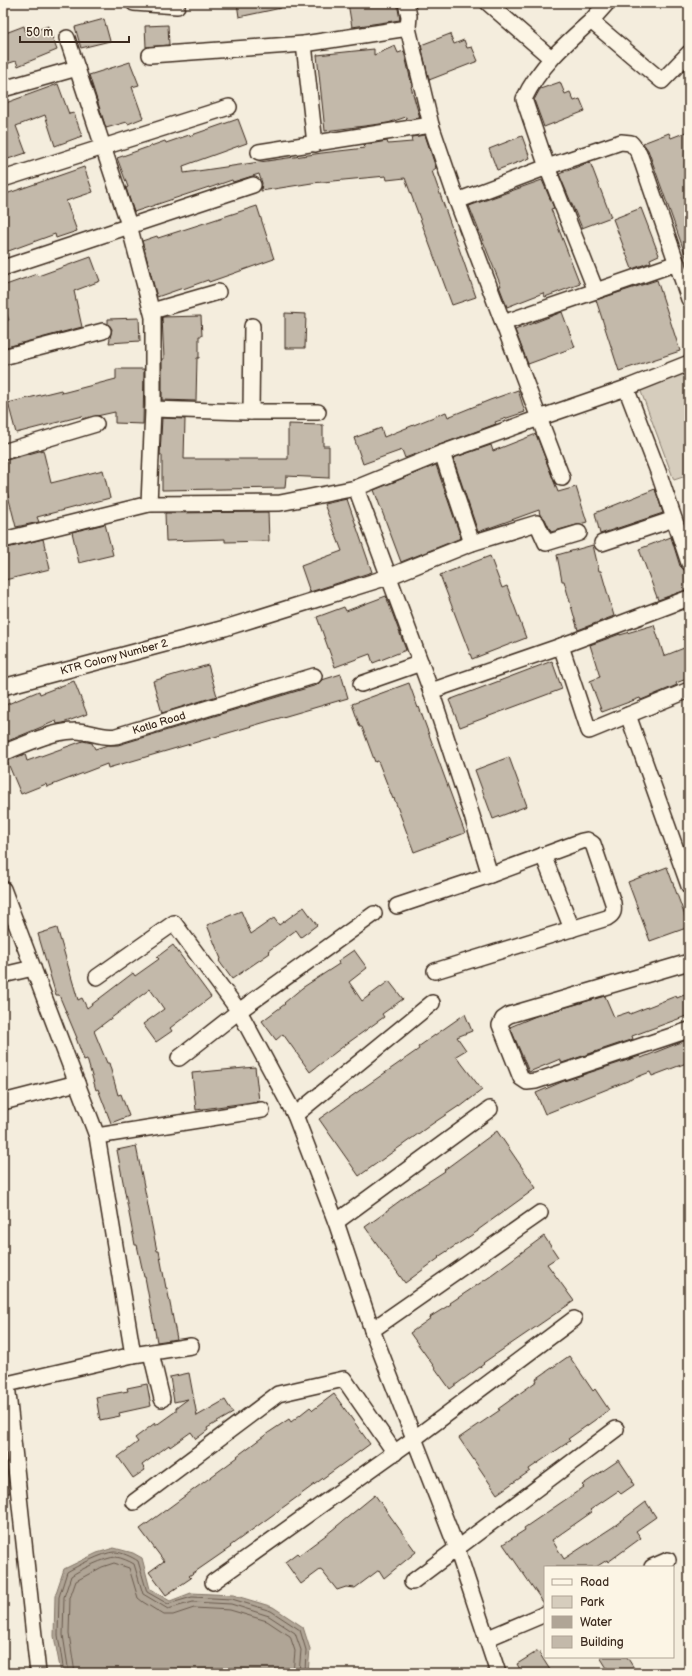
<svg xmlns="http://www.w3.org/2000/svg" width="692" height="1676" font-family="'Balsamiq Sans',sans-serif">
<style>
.green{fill:#d6cdbd;stroke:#887c6e}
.water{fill:#b0a596;stroke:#817466}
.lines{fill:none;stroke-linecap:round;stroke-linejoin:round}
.shore{stroke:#6a5b4e;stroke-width:1}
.building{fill:#c3b9aa;stroke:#3b2a1e}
.street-casing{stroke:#3b2a1e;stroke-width:18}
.street{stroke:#fcf5e5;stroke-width:15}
.labels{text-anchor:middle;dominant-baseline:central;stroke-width:3.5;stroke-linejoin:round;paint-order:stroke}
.street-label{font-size:11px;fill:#3b2a1e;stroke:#fcf5e5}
</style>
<rect width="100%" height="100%" fill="#f4eddd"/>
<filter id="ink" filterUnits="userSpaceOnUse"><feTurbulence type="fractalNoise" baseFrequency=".025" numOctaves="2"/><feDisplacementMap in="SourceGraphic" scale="8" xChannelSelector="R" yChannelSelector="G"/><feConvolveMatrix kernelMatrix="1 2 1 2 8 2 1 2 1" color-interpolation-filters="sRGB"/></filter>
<g filter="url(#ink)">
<path class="green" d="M689,371V475L674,480L640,389Z"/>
<path class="water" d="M114,1548L133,1553L142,1558L150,1589L170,1601L191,1593L233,1595L273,1607L303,1627L310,1649L308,1673H61L54,1636L55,1596L64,1569L97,1553Z"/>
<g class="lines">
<g class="shore">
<path d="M64,1673L58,1635L59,1597L67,1572C75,1567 104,1552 114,1552C122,1552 132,1557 138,1561L147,1592L168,1604L192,1597L232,1599L271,1611L300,1630L306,1650L305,1673"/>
<path d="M69,1673L63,1635L64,1597L71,1576C79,1570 106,1557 116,1557C122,1558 129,1561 134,1564L143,1594L168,1609L193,1602L231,1604L269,1616L295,1633L301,1650L299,1673"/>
<path d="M75,1673L69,1634L70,1598L76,1581L102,1567L114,1563L129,1568L138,1598L143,1602L164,1615H173L194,1608L230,1610L267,1621L282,1631L290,1636L295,1651L293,1673"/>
</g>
</g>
<g class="building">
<path d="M237,3H281V8L239,17Z"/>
<path d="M348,3H397L400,20L352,27Z"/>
<path d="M104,19L110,41L81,48L75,27Z"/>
<path d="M168,25L169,45L146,47L145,26Z"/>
<path d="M24,26L26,34L48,26L57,50L18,66L16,61L3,65V34Z"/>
<path d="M450,34L454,44L464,40L467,48L472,47L478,61L429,80L421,45Z"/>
<path d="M395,46L398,53L404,51L412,86L411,87L420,118L407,120L406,117L388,123L325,131L317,55L374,49V55Z"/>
<path d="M130,62L139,85L132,87L143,118L128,124L127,122L106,128L89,75Z"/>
<path d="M560,82L565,94L570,92L574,101L580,99L585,111L544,127L534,100L540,89Z"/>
<path d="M58,84L69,114L74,113L82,136L55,146L45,115L16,126L26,153L8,159L3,145V104Z"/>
<path d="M238,119L247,143L183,166L184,173L322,153L365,148L364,145L387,141L388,144L412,142L411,137L425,135L436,168L432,171L476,297L452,305L405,178L387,180L386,176L312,183L261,191L262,183L259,174L233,182L232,180L209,188V187L134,212L126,188L128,187L117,158L165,141L166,143L189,135V136Z"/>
<path d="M689,131V262H688L648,150L643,143L669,133L671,138Z"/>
<path d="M522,136L530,158L497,170L489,149Z"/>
<path d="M590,162L611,217L582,228L559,174Z"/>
<path d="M84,167L93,192L66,201L77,231L56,238L55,234L3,253V195Z"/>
<path d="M542,180L554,208L551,209L580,284L545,297L543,293L507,307L499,286H501L469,206Z"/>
<path d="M257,206L274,259L232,274L209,282L208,280L183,289V288L157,297L142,241L157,236L158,238Z"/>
<path d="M641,208L659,255L650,259L651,262L632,269L613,219Z"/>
<path d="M91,257L100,281L74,291L82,327L3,348V321L9,320L3,304V286L37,274L38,276Z"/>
<path d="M657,280L680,351L619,371L596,300Z"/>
<path d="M562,312L575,347L528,364L515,330Z"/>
<path d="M285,313L306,314L305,348H285Z"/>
<path d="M201,316L202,336H199V358H197L196,401L162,400V359H164L162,317Z"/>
<path d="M139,318L140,341L109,343L112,329L108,324V319Z"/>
<path d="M116,369H144L143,424L115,423V412L83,419L82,416L16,433L8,403L61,390L62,393L116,379Z"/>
<path d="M518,390L525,412L495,422L496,424L405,458L402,450L363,464L354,438L381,428L384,437L446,412L448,417L490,400Z"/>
<path d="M162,418L185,419L184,459H288V424L323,425V446H329V478L286,476L285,488L162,490V455H160Z"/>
<path d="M536,434L558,492L576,487L587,522L551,532L545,519L540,515L539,510L478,532L453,458L491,445L493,451Z"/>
<path d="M43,450L51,483L103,470L110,498L37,517L39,522L16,527L3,476V461Z"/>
<path d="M436,465L461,538L401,562L374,490Z"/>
<path d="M655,489L663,513L600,534L595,513Z"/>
<path d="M347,499L372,572L310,592L301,566L342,551L324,504Z"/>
<path d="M268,512L269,541L225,542V539L166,541L165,513Z"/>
<path d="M105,524L113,555L79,563L72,532Z"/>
<path d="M671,537L680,566L687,572L689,577V589L658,600L639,549Z"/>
<path d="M43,539L50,569L5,580L3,570V549Z"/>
<path d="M593,545L599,571H601L614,616L578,630L564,581H562L557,555Z"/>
<path d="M490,556L502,588L507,586L526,638L472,659L440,575Z"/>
<path d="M386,596L406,650L373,663L370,654L335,667L317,617L344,607L346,611Z"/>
<path d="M654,625L664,656L689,646V678L676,683L677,685L641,700L640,698L602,712L590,681L600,677L590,645L620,634V635Z"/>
<path d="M552,661L562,689L460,727L449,700Z"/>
<path d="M208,665L217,696L162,713L153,681Z"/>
<path d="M341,674L348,698L108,768L107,764L47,787L46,784L21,794L7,761L25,754L27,761L83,741L92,743L95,749L108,745H118L317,685L322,680Z"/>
<path d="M74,681L87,714L63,723L57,724L56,721L3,743V706L39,691L40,694Z"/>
<path d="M409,683L418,708L419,707L465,833L414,852L394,798L393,799L378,761L375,762L362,727H360L352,704Z"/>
<path d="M509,757L527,806L493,819L475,770Z"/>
<path d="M667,867L689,927L650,941L628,882Z"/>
<path d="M304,907L317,925L301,937L296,930L268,951L270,953L232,979L219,961L221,959L207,925L241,911L251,934L274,918L279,925Z"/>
<path d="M57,928L78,1000L82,998L87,1008L133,973L135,976L159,959L157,957L173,945L211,997L170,1028L172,1031L156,1042L143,1024L164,1009L150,989L94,1031L107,1063H109L118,1095L121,1094L129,1116L111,1123L98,1089L96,1090L87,1059L84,1060L76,1038H77L59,995H56L38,934Z"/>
<path d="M354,950L367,968L349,982L362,1001L389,981L403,999L382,1014L384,1017L345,1045L310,1072L283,1034L276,1040L262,1021L285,1004L284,1003L302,988L339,964L338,961Z"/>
<path d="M689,993V1015L632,1036L633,1039L562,1063L560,1059L529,1072L510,1027L536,1016L605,996L614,1017L629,1012L630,1014L676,996L677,998Z"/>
<path d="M465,1014L472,1031L457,1037L466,1050L456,1056L482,1090L460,1107L459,1106L432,1124L359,1176L319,1119L419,1049L418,1047Z"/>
<path d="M689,1039V1062L652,1076L650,1072L545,1114L536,1093L564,1081L640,1056L641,1058Z"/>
<path d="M255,1067L259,1101L196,1110L192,1073Z"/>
<path d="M497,1131L536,1188L478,1230V1231L438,1257L439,1258L405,1283L365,1227L386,1212V1211L405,1197L445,1171L444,1170Z"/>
<path d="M136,1146L157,1251H159L166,1288H167L177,1339L157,1342L145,1277H144L137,1245H135L117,1150Z"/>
<path d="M544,1236L558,1257L547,1264L574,1301L483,1363L484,1364L450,1389L410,1333L431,1318L430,1317L451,1304L450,1303L491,1276V1275Z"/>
<path d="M569,1356L593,1391L595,1389L609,1410L568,1439L570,1441L529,1469L530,1471L497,1494L459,1438L500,1410L498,1409L537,1381L536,1379Z"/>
<path d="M189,1373L197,1416L225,1400L233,1413L207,1428L208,1430L196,1439L191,1432L170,1447L169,1445L142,1465L145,1470L133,1478L118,1457L138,1442L135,1438L155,1423V1426L176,1411V1408L188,1399L174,1402L170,1377Z"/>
<path d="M147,1384L151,1406L119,1413L120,1416L100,1420L96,1397L128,1391L127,1388Z"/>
<path d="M334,1394L370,1444L230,1546L231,1547L189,1576L191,1578L166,1595L149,1572L164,1561L140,1529L238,1457L237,1456L268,1433L289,1419L291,1422L310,1407L313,1410Z"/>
<path d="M3,1431L10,1493H3Z"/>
<path d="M619,1460L633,1481L632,1482L634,1485L621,1494L618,1491L590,1510L592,1512L552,1540L564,1559L613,1527L646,1502L656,1517L636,1531L641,1538L608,1562L607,1560L596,1567H545V1605L503,1544L525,1530L524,1528L584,1487L582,1485Z"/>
<path d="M375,1495L416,1552L384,1578L379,1570L355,1588L346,1587L337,1590L322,1571L320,1570L301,1584L285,1562L297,1553L299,1555L326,1535Z"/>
<path d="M538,1651L552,1673H522L517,1664Z"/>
<path d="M600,1657H627L637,1673H610Z"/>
</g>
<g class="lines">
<g class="street-casing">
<g id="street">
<path d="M134,3L177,6"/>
<path d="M406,3L409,16L408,28"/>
<path d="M488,3L551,58"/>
<path d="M607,3L591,21L662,81L689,53"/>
<path d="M67,38L129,225L153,317V409L149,504"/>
<path d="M304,44L315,144"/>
<path d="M150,55L304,44L408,28L431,125L457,201L539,418L626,388L689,363"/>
<path d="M3,89L77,68"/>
<path d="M259,152L431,125"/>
<path d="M3,179L229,107"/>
<path d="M457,201L547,167L524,99C539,67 565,44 591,21"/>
<path d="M3,268L253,185"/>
<path d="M596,291L547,167L621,142L631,143L639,153L689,299"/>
<path d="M152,311L218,292"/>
<path d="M503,323L677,263"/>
<path d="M3,357L103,331"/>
<path d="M626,388L659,474L689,563"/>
<path d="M153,409L245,412H318"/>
<path d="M251,412L252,326"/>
<path d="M3,452L96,424"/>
<path d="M442,453L472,543"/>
<path d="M356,488L431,691L472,816L490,875"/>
<path d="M3,540L149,504L280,503L356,488L442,453L539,418L562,478"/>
<path d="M602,543L674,519"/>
<path d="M561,646L589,731L689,690"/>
<path d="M361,684L421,663"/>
<path d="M3,687L225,628L388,577L472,543L537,523L546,543L579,533"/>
<path d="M431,691L561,646L689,598"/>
<path d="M628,715L689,886"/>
<path d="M3,753C26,744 49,732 74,731C89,730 101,739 116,736L314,676"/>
<path d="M543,855L572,929"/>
<path d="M3,889L97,1136L133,1355"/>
<path d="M397,906L490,875L582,841L587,840L593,844L613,903C614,911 614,914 607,918L435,971"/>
<path d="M689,962L509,1015L503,1019L500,1025L521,1078L527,1082L536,1081L689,1030"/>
<path d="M3,975L33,968"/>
<path d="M97,977L174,923L239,1011L295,1115L336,1222L372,1330L457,1549L498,1673"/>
<path d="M179,1058L239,1011L374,914"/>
<path d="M3,1102L77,1083"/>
<path d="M295,1115L432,1003"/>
<path d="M97,1136L262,1110"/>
<path d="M336,1222L490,1109"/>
<path d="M372,1330L540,1213"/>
<path d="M151,1353L162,1399"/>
<path d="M134,1502L278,1394L344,1379L395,1453"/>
<path d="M652,1567L668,1560"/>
<path d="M213,1582L415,1438L574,1319"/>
<path d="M412,1582L616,1429"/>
<path d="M486,1639L545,1614"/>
<path d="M38,1673L7,1384L133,1355L191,1346"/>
</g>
</g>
<use href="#street" class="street"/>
</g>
</g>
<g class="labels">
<g class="street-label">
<text transform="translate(114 657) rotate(-15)">KTR Colony Number 2</text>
<text transform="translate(159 723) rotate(-17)">Katla Road</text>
</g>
</g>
<rect width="692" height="1676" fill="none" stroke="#fcf5e5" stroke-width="16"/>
<rect x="8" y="8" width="676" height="1660" fill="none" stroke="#3b2a1e" stroke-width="1.5" filter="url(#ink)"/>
<rect x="544" y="1566" width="130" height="92" fill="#fcf5e5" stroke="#afa495"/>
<rect x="552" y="1579" width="20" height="6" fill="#fcf5e5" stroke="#afa495"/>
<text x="580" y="1586" font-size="12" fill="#3b2a1e">Road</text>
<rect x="552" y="1596" width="20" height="12" fill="#d6cdbd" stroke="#afa495"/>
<text x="580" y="1606" font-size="12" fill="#3b2a1e">Park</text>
<rect x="552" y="1616" width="20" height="12" fill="#b0a596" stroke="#afa495"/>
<text x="580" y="1626" font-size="12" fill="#3b2a1e">Water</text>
<rect x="552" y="1636" width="20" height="12" fill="#c3b9aa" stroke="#afa495"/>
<text x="580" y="1646" font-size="12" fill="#3b2a1e">Building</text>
<path d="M20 36v6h109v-6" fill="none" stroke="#3b2a1e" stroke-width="2"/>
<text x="26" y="36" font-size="12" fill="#3b2a1e" stroke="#fcf5e5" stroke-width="3" paint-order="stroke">50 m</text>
</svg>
